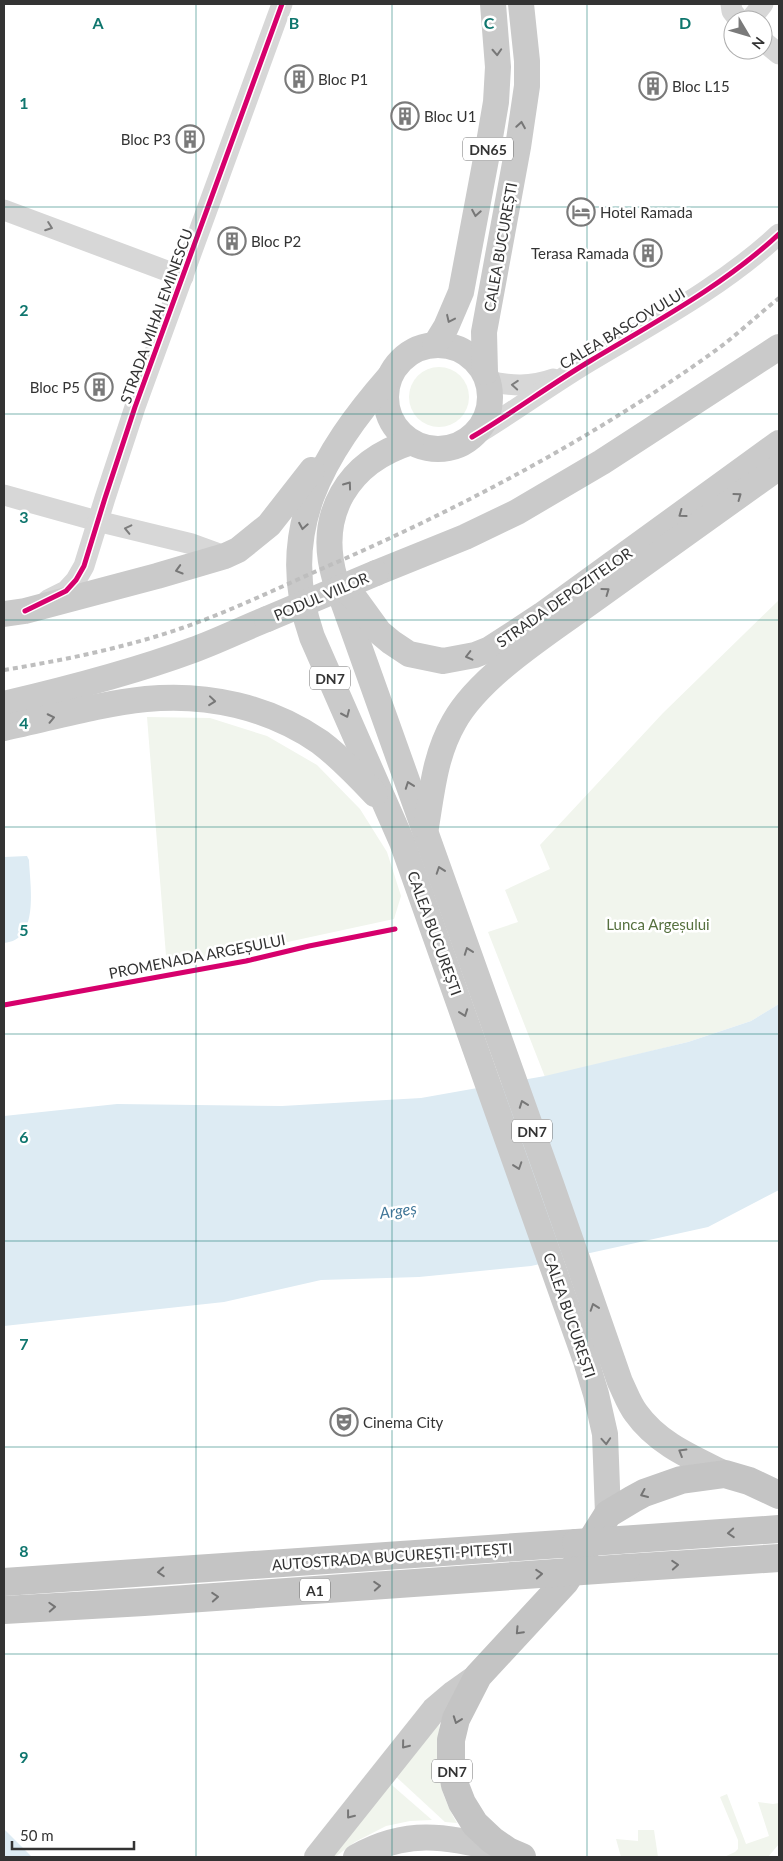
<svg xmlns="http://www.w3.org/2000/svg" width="783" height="1861" font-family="Lato,sans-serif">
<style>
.green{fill:#f1f5ed}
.water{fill:#ddebf3}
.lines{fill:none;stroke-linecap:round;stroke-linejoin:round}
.minor{stroke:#d7d7d7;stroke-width:21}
.major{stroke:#cacaca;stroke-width:26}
.highway{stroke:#c4c4c4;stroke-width:28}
.rail{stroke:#bebebe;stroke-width:4;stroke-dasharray:5 4;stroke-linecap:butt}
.major-bridge{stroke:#cacaca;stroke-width:26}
.highway-bridge{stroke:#c4c4c4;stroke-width:28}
.cycleway-casing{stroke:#fff;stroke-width:8}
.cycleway{stroke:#d6006c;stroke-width:5}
.oneway{stroke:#777}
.oneway2{stroke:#7d7d7d}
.oneway3{stroke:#747474}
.grid{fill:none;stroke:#0f766e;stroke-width:1;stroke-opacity:0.55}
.labels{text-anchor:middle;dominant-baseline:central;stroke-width:5;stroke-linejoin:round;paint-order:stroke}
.shield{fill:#fff;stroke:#707070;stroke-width:1}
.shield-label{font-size:14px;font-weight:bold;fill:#333}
.poi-label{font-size:15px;fill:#333;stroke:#fff;text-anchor:start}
.street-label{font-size:15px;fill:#333;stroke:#fff}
.park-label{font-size:15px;fill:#56703f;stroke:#fff}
.water-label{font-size:16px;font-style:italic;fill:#3f7597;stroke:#fff}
.grid-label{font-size:16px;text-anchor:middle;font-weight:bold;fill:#0f766e;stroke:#fff;stroke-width:5;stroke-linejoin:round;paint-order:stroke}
</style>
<rect width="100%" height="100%" fill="#fff"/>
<g class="green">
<circle cx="439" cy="397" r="30"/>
<path d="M779,600V1004L751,1021L688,1042L545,1077L488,932L518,922L505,890L550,869L540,845L663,713Z"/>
<path d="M147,717L210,718L267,736L317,765L360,809L387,852L401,896L394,919L167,968Z"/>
<path d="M441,1713C435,1757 434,1784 457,1823L445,1822L392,1773Z"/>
<path d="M386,1780L432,1820L410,1821L386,1826L355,1842L335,1857H326Z"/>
<path d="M727,1794L746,1844L769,1836L758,1802L773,1804L779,1803V1844L768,1857H724L735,1852L738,1849V1840L720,1797Z"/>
<path d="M638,1830H654L658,1857H621L616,1839L638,1841Z"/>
</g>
<g class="water">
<path d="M27,856L29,860C30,886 40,940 4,943V857Z"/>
<path d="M779,1004V1190L708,1227L531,1266L419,1277L321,1280L224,1302L4,1326V1116L117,1104L282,1106L421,1098L545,1076L688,1042L751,1021Z"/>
<path d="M4,1829L32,1857H4Z"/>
</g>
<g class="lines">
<g class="minor">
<path d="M731,4L732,11L739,20"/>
<path d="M750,20L763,4"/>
<path d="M763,41L779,54"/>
<path d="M4,210L183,277"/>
<path d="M488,381C511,386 531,387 553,379"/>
<path d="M472,437C512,413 550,385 590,361C655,322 723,286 779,234"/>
<path d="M4,495L97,521L192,544L225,556"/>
<path d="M48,600L66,591L76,580L84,566L105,498L135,407L282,4"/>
</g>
<g class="major">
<circle cx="438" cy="397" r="52"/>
<path d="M435,345L446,327L461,292L489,143L496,102L498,67L493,4"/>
<path d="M485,372L484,332L518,147L527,86V61L521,4"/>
<path d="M390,376C322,454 275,532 312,637L402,842L586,1361L596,1394L605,1434L608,1514"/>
<path d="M411,442C348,462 316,514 335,579L551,1184L620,1382C625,1392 629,1404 636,1413C658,1444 693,1458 725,1474"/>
<path d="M376,573L465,537L517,512L602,462L779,347"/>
<path d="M350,592L379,632L391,642L409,654L443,661L475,655L490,649L542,615L779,443"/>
<path d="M4,614L25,611L157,576L225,556L238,550L269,525L312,470"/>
<path d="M4,704C68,689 131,673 193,650C218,641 242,629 267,619"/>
<path d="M4,728C51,718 98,704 146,699C207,693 269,707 320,742C340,757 358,776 375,794"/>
<path d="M426,827C432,791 435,755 454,722C480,675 551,631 595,599C656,555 718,511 779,467"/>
<path d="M317,1857L434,1710L454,1693L478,1676"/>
<path d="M356,1857C411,1826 450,1838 508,1851"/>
</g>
<g class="highway">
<path d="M626,1568L779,1558"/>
<path d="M4,1582L576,1543"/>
<path d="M522,1857L508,1851L492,1840L475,1824L462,1803L455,1785L451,1764V1740L456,1719L478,1676L565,1582L608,1514L633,1499L644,1493L681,1480L725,1474L749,1481L779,1495"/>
</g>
<path class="rail" d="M4,670C64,660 124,648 182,628C234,610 284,585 335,563C469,504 600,434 719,348C740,332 759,314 779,298"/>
<path class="major-bridge" d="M267,619L376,573"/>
<g class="highway-bridge">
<path d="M576,1543L779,1529"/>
<path d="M4,1610L144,1602L626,1568"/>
</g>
<g class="cycleway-casing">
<g id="cycleway">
<path d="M472,437C512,413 550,385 590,361C655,322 723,286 779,234"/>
<path d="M25,611L66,591L76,580L84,566L105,498L135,407L282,4"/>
<path d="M4,1005L246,961L309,946L395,929"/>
</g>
</g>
<use href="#cycleway" class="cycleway"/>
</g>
<defs><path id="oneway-chevron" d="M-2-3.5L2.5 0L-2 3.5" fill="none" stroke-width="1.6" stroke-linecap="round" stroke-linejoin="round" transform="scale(1.25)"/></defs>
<g class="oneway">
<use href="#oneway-chevron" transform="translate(497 52) rotate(87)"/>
<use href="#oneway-chevron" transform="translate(521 125) rotate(-81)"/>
<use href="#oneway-chevron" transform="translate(476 213) rotate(100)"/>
<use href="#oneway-chevron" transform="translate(450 319) rotate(115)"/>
<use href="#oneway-chevron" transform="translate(348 485) rotate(-54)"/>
<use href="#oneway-chevron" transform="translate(738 496) rotate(-36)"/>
<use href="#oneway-chevron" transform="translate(682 514) rotate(144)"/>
<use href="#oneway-chevron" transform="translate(303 526) rotate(100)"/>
<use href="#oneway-chevron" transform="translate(179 570) rotate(164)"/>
<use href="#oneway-chevron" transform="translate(606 591) rotate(-36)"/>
<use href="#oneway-chevron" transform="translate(469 656) rotate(166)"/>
<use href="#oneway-chevron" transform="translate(212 701) rotate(6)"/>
<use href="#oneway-chevron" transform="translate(346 714) rotate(66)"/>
<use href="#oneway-chevron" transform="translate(51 718) rotate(-12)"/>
<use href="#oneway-chevron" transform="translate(409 785) rotate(-110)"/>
<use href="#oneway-chevron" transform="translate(440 870) rotate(-109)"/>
<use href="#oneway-chevron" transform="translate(468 951) rotate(-110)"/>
<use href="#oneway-chevron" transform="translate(464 1013) rotate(70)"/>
<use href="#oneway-chevron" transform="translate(523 1104) rotate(-110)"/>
<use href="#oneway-chevron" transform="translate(518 1166) rotate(71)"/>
<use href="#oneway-chevron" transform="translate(594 1307) rotate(-109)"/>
<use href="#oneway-chevron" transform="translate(606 1441) rotate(86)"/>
<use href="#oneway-chevron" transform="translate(682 1452) rotate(-149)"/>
<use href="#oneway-chevron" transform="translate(405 1745) rotate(129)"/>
<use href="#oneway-chevron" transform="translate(350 1815) rotate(128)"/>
</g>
<g class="oneway2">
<use href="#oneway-chevron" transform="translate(49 227) rotate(20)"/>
<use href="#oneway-chevron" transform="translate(515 385) rotate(-176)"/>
<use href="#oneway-chevron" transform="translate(128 529) rotate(-167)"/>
</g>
<g class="oneway3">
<use href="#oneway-chevron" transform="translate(644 1494) rotate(156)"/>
<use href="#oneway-chevron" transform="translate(731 1533) rotate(176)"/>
<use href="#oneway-chevron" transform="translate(675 1565) rotate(-4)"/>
<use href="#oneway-chevron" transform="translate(161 1572) rotate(176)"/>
<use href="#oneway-chevron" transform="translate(539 1574) rotate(-4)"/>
<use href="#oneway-chevron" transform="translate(377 1586) rotate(-4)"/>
<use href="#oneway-chevron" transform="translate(215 1597) rotate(-4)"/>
<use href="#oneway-chevron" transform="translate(52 1607) rotate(-3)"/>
<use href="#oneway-chevron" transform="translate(519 1631) rotate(133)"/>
<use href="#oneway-chevron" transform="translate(457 1720) rotate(110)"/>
</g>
<path class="grid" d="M196,4V1857M392,4V1857M587,4V1857M4,207H779M4,414H779M4,620H779M4,827H779M4,1034H779M4,1241H779M4,1447H779M4,1654H779"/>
<defs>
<g id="building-ring" transform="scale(1.4375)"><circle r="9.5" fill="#fff" stroke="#7a7a7a" stroke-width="1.5"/><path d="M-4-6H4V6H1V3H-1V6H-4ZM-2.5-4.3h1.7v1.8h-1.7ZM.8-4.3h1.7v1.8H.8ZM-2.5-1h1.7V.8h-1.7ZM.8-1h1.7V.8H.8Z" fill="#7a7a7a"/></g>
<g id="hotel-ring" transform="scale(1.4375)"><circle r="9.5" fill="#fff" stroke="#7a7a7a" stroke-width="1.5"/><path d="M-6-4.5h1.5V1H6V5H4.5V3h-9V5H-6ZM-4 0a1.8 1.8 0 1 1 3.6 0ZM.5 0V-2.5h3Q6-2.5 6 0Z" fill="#7a7a7a"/></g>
<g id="theatre-ring" transform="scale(1.4375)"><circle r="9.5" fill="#fff" stroke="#7a7a7a" stroke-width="1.5"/><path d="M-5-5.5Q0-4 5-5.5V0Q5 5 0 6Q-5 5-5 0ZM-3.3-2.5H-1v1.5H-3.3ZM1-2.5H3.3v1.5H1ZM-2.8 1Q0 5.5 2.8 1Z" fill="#7a7a7a"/></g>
</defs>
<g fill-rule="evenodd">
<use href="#building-ring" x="299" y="79"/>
<use href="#building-ring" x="653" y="86"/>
<use href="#building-ring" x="405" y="116"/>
<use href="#building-ring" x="190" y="139"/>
<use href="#hotel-ring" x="581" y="212"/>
<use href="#building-ring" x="232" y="241"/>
<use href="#building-ring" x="648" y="253"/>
<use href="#building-ring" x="99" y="387"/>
<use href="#theatre-ring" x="344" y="1422"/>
</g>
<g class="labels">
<g class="shield">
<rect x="463" y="137.5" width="50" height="23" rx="4"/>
<rect x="310" y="666.5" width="40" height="23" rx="4"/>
<rect x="512" y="1119.5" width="40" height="23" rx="4"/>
<rect x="300" y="1578.5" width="30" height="23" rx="4"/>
<rect x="432" y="1759.5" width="40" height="23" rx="4"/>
</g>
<g class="shield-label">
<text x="488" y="149">DN65</text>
<text x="330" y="678">DN7</text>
<text x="532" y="1131">DN7</text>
<text x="315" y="1590">A1</text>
<text x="452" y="1771">DN7</text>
</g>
<g class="poi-label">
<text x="318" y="79">Bloc P1</text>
<text x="672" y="86">Bloc L15</text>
<text x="424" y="116">Bloc U1</text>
<text x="171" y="139" text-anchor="end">Bloc P3</text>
<text x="600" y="212">Hotel Ramada</text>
<text x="251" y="241">Bloc P2</text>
<text x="629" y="253" text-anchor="end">Terasa Ramada</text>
<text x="80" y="387" text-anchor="end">Bloc P5</text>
<text x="363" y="1422">Cinema City</text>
</g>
<g class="street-label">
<text transform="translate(500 247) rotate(-80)">CALEA BUCUREȘTI</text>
<text transform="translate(156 316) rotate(-70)">STRADA MIHAI EMINESCU</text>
<text transform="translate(622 328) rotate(-31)">CALEA BASCOVULUI</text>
<text transform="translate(321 596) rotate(-23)">PODUL VIILOR</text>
<text transform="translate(564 597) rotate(-35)">STRADA DEPOZITELOR</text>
<text transform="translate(435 933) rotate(70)">CALEA BUCUREȘTI</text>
<text transform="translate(197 956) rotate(-11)">PROMENADA ARGEȘULUI</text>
<text transform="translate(570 1315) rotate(71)">CALEA BUCUREȘTI</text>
<text transform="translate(392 1556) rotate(-4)">AUTOSTRADA BUCUREȘTI-PITEȘTI</text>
</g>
<g class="park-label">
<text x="658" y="924">Lunca Argeșului</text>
</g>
<g class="water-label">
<text transform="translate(398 1210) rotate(-8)">Argeș</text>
</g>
</g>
<g class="grid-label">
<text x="98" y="29">A</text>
<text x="294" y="29">B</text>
<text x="489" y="29">C</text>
<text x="685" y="29">D</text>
<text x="24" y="109">1</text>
<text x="24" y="316">2</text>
<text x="24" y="523">3</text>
<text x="24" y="729">4</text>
<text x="24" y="936">5</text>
<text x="24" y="1143">6</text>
<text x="24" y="1350">7</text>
<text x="24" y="1557">8</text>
<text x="24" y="1763">9</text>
</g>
<rect width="783" height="1861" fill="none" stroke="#333333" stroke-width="10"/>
<g transform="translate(748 35) rotate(128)"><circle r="24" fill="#ffffff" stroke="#adadad"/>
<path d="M0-4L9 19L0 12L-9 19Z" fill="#7a7a7a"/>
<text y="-8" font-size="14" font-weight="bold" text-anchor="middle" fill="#333333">N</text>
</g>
<path d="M12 1841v8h122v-8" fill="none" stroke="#333333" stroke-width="2.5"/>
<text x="20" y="1841" font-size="15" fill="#333333" stroke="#ffffff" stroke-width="4" paint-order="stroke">50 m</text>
</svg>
